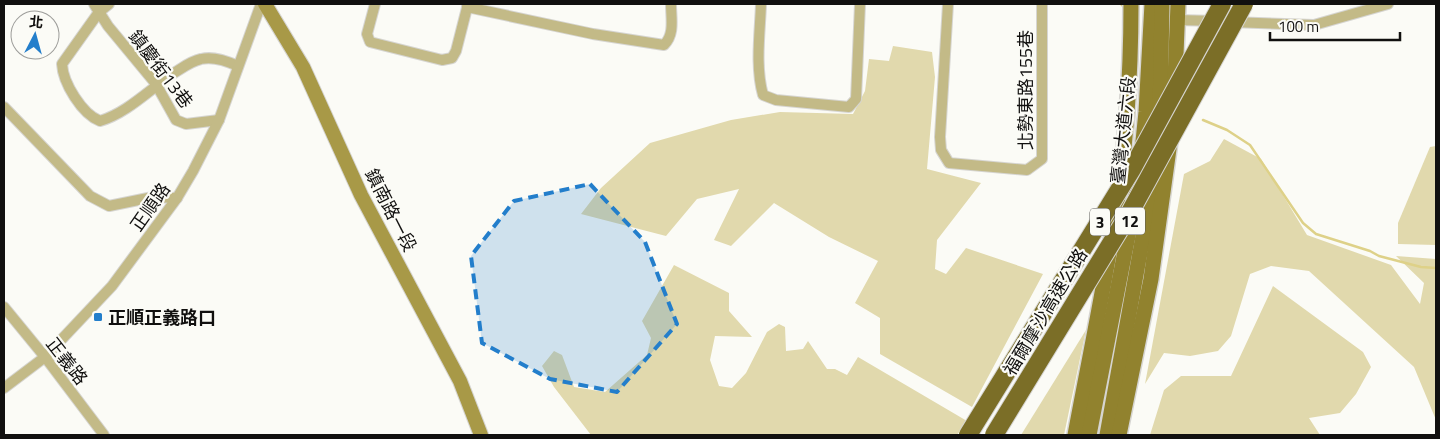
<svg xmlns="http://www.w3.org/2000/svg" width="1440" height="439" font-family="'Titillium Web','Noto Sans TC',sans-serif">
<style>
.green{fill:#e1d9ad}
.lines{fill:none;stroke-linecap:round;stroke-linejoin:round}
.stream{stroke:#ded188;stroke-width:2.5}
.street-casing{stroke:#d6d5d1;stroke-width:12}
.secondary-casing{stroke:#d6d5d1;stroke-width:16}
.primary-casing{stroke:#d6d5d1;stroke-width:18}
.street{stroke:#c3ba87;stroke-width:10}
.secondary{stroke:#a89947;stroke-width:14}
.primary{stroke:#91822e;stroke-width:15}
.highway-bridge-casing{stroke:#d6d5d1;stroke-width:20;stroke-linecap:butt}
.highway-bridge{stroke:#7b6e27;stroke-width:18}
.marked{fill:#237ecb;fill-opacity:0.2;stroke:#237ecb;stroke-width:4;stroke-dasharray:10 6;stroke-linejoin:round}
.poi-dot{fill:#237ecb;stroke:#fbfbf6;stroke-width:2}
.labels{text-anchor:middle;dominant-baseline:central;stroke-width:4.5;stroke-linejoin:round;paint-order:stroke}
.shield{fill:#fbfbf6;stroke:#575654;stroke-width:1}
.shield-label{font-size:16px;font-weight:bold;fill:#11100f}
.street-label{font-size:18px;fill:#11100f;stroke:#fbfbf6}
.poi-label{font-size:18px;font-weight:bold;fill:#11100f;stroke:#fbfbf6;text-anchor:start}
</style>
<rect width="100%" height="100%" fill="#fbfbf6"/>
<g class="green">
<path d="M893,46L932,52L935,77L927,169L981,183L937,240L935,269L946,274L966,248L1043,274L972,407L880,354V318L855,303L878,261L829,237L774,203L731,246L714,240L739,189L697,199L666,236L581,214L601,188L650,143L731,120L780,112L853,114L865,91L869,59L889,61Z"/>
<path d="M1224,139L1261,159L1307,235L1391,265L1420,304L1424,283L1396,256L1436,259V420L1414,367L1309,271L1271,266L1250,274L1231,336L1218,351L1190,356L1164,353L1145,384L1184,174L1210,161Z"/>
<path d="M1436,146V245L1398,244V223L1430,147Z"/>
<path d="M674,265L729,293V311L752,337L715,336L710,360L719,386L732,388L746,373L767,332L779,324L785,327L786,351L803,349L808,341L827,369H835L847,375L858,357L967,421L957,435H591L554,387L542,366L554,351L562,355L574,387L605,392L647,355L651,338L642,321Z"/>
<path d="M1273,286L1363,352L1371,367L1356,394L1340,413L1309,418L1320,435H1150L1164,390L1181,376H1231Z"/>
<path d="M1086,330L1064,435H1021Z"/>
</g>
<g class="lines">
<g class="stream">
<path d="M1121,4L1123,6"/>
<path d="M1203,120L1227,130L1250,145L1303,223L1316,234L1370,251L1379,256L1421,267L1436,268"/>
</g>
<g class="street-casing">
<g id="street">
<path d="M94,4L108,26L156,84L176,120L186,124L219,120"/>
<path d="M109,4L99,12L62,64C63,83 82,114 100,121C127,113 150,89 174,73C182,68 191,61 201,59C214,56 227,61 238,66"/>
<path d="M375,4L367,34L370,42L442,60L452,58L456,51L468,4"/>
<path d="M761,4C760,33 755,66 763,95L776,100L849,107L856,99L860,4"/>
<path d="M948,4L940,137L941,150L949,163L1027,170L1042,159V4"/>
<path d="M467,7L593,34L664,45C675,34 671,19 671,4"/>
<path d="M1177,20L1216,21"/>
<path d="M1231,22L1314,25L1388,4"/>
<path d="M4,107L90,196L109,206L153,197L177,198"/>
<path d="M4,307L45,357L104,435"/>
<path d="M4,388L45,357L112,286L177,198L193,171L219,120L261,4"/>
</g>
</g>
<g class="secondary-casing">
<path id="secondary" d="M265,4L303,67L361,195L460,381L481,435"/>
</g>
<g class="primary-casing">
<g id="primary">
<path d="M1075,435C1088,365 1103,294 1114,223C1126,150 1131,77 1131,4"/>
<path d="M1089,435L1139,180L1146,112L1152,4"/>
<path d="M1107,435L1153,181L1160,114L1162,4"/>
<path d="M1119,435L1151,279L1169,149L1174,105L1178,4"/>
</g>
</g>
<use href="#street" class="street"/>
<use href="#secondary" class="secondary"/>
<use href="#primary" class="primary"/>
<g class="highway-bridge-casing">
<g id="highway-bridge">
<path d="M968,435L1132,169L1222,4"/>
<path d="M994,435L1129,214L1244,4"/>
</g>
</g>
<use href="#highway-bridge" class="highway-bridge"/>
</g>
<path class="marked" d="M590,184L645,242L677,324L617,392L550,379L482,343L471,256L514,201Z"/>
<rect class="poi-dot" x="93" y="312" width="10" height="10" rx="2.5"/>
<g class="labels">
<g class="shield">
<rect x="1115" y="207.5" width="30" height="27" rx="4"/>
<rect x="1090" y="208.5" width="20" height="27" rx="4"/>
</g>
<g class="shield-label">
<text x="1130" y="221">12</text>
<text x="1100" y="222">3</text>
</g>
<g class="street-label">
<text transform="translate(161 69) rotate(53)">鎮慶街13巷</text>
<text transform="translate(1025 90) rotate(-90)">北勢東路155巷</text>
<text transform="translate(1123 130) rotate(-84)">臺灣大道六段</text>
<text transform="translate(150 207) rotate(-55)">正順路</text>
<text transform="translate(391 210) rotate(63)">鎮南路一段</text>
<text transform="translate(1045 312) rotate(-59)">福爾摩沙高速公路</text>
<text transform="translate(67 361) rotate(52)">正義路</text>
</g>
<g class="poi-label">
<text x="108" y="317">正順正義路口</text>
</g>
</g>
<rect width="1440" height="439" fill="none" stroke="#11100f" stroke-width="10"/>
<g transform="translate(35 35) rotate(6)"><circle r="24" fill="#fbfbf6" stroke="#9d9d9a"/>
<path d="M0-4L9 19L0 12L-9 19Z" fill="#237ecb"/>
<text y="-8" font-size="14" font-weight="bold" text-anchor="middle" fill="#11100f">北</text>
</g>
<path d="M1270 32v8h130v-8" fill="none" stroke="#11100f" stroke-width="2.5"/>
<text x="1278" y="32" font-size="15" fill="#11100f" stroke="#fbfbf6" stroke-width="4" paint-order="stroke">100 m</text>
</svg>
